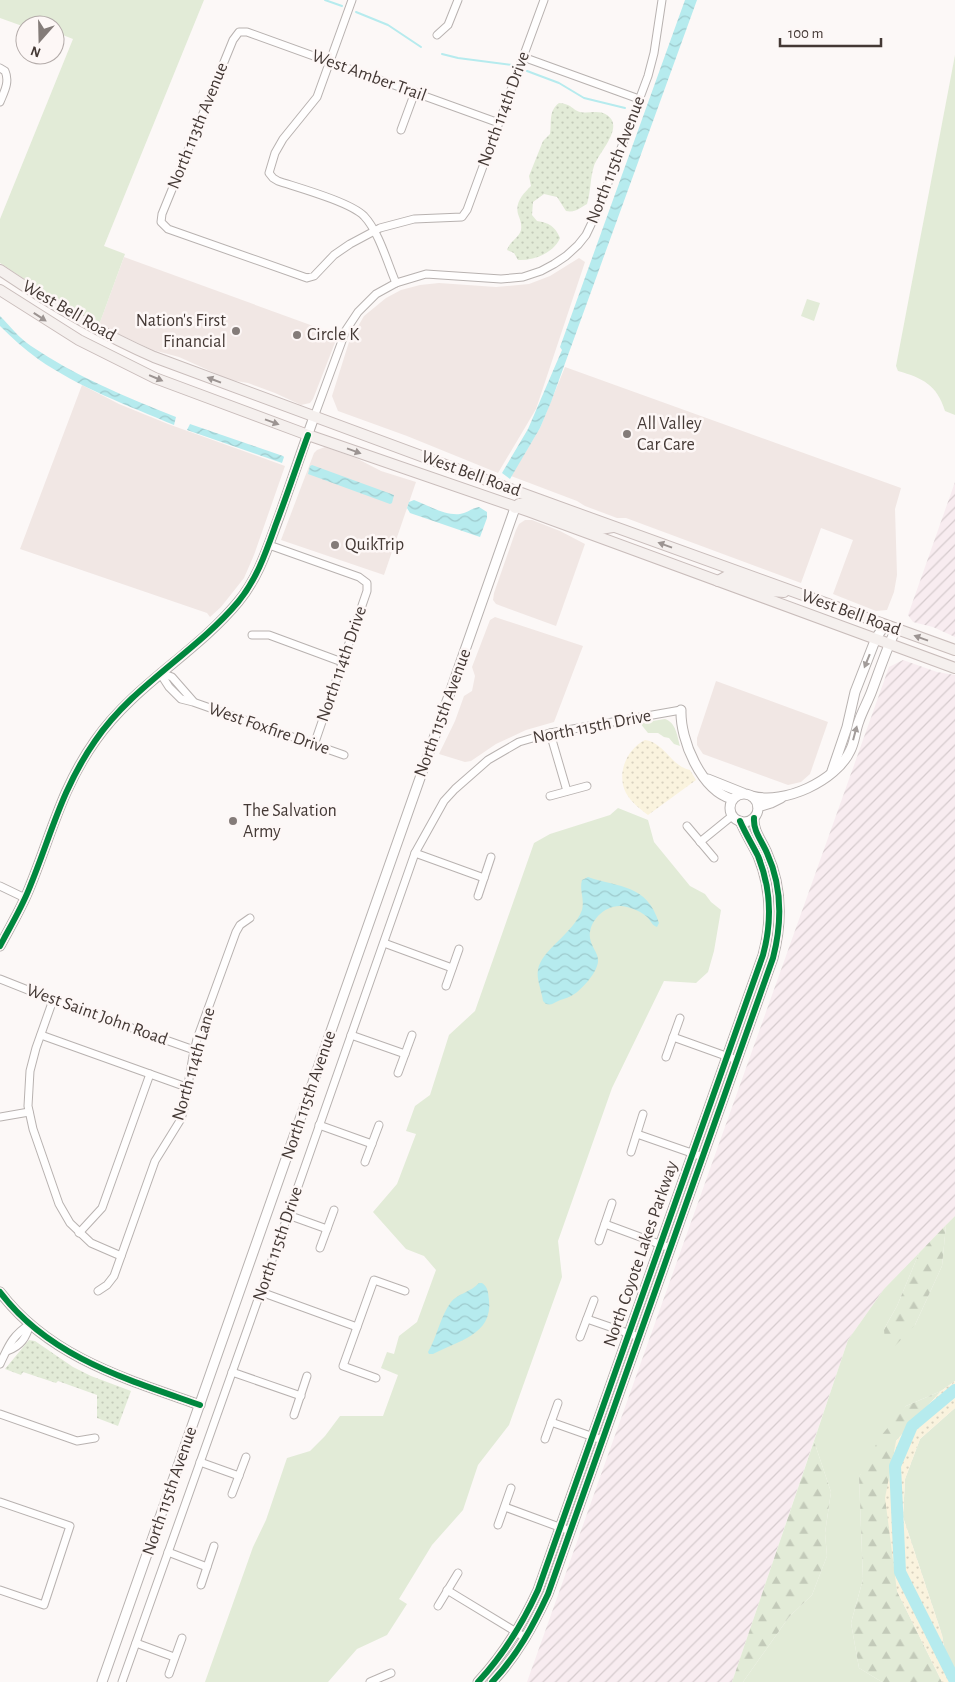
<svg xmlns="http://www.w3.org/2000/svg" width="955" height="1682" font-family="'Alegreya Sans',sans-serif">
<style>
.built{fill:#f1e7e4}
.industrial{fill:url(#industrial-furrows)}
.grass{fill:#e2ebd7}
.forest{fill:url(#forest-firs)}
.sand{fill:url(#sand-dots)}
.park{fill:url(#park-dots)}
.water{fill:url(#water-waves)}
.lines{fill:none;stroke-linecap:round;stroke-linejoin:round}
.stream{stroke:#b6ebee;stroke-width:2}
.river{stroke:#b6ebee;stroke-width:12}
.street-casing{stroke:#b8b2b0;stroke-width:9}
.secondary-casing{stroke:#b8b2b0;stroke-width:11}
.primary-casing{stroke:#c9bdbb;stroke-width:12}
.street{stroke:#fffefe;stroke-width:7}
.secondary{stroke:#fffefe;stroke-width:9}
.primary{stroke:#f5f0ee;stroke-width:10}
.cycleway-casing{stroke:#fdf7f6;stroke-width:9}
.cycleway{stroke:#00873e;stroke-width:6}
.oneway{fill:#9c9492}
.oneway2{fill:#a29c9a}
.poi-dot{fill:#847c79;stroke:#fdf7f6;stroke-width:2}
.labels{text-anchor:middle;dominant-baseline:central;stroke-width:5;stroke-linejoin:round;paint-order:stroke}
.street-label{font-size:18px;fill:#443935;stroke:#fdf7f6}
.poi-label{font-size:18px;fill:#443935;stroke:#fdf7f6;text-anchor:start}
</style>
<defs>
<pattern id="industrial-furrows" width="10" height="10" patternUnits="userSpaceOnUse" patternTransform="scale(1.25)"><rect width="10" height="10" fill="#f8ecf0"/><path d="M-1 1l2-2M0 10L10 0M9 11l2-2" fill="none" stroke="#d6cbce"/></pattern>
<pattern id="forest-firs" width="22" height="20" patternUnits="userSpaceOnUse" patternTransform="scale(1.25)"><rect width="22" height="20" fill="#e2ebd7"/><path d="M5 1l3.5 6h-7zM16 11l3.5 6h-7z" fill="#c3cab9"/></pattern>
<pattern id="sand-dots" width="8" height="8" patternUnits="userSpaceOnUse" patternTransform="scale(1.25)"><rect width="8" height="8" fill="#faf3de"/><path d="M2 2h.1M6 6h.1" fill="none" stroke="#d8d1bf" stroke-width="1.8" stroke-linecap="round"/></pattern>
<pattern id="park-dots" width="8" height="8" patternUnits="userSpaceOnUse" patternTransform="scale(1.25)"><rect width="8" height="8" fill="#e2ebd7"/><path d="M2 2h.1M6 6h.1" fill="none" stroke="#c3cab9" stroke-width="1.8" stroke-linecap="round"/></pattern>
<pattern id="water-waves" width="16" height="10" patternUnits="userSpaceOnUse" patternTransform="scale(1.25)"><rect width="16" height="10" fill="#b6ebee"/><path d="M0 5q4-4 8 0t8 0" fill="none" stroke="#9ecacd"/></pattern>
</defs>
<rect width="100%" height="100%" fill="#fcf8f7"/>
<g class="built">
<path d="M124,257L338,335L313,399L310,403L301,405L275,393L248,383L230,380L179,357L153,350L99,325Z"/>
<path d="M579,258L585,262L536,409L498,473L407,436L338,411L332,396L349,342L364,316L386,298L401,290L420,285L439,283L496,287L529,284L550,276Z"/>
<path d="M565,367L901,488L895,509L897,575L894,592L887,610L876,611L833,594L853,540L821,528L801,583L626,518H617L585,506L577,501L511,476L540,428Z"/>
<path d="M82,385L119,404L168,424L285,466L254,555L244,578L221,607L210,617L207,613L20,549Z"/>
<path d="M325,447L356,458L381,471L416,482L384,575L281,540L314,453L317,450Z"/>
<path d="M525,520H532L560,531L585,544L556,626L496,604L493,600L494,593L516,530L519,524Z"/>
<path d="M495,617L583,646L554,722L526,730L496,744L471,761L465,762L439,754L455,721L464,696L472,691L475,676L472,667L490,620Z"/>
<path d="M716,681L828,722L810,774L801,782L788,785L703,754L697,745V738Z"/>
</g>
<g class="industrial">
<path d="M955,482V637L933,627L913,622L908,615Z"/>
<path d="M903,660L937,672L955,675V1216L884,1289L848,1340L732,1682H527L889,667Z"/>
</g>
<g class="grass">
<path d="M0,0H204L104,246L125,254L99,325L50,296L0,263V219L73,39L55,32V25H25V27L0,18Z"/>
<path d="M955,55V415L945,411C937,385 923,378 898,371L896,366Z"/>
<path d="M807,299L820,303L814,321L801,316Z"/>
<path d="M665,719C676,723 677,735 680,746L674,744L669,738L664,737L658,733H648L640,723Z"/>
<path d="M618,808L648,820L654,842L690,886L705,894L711,902L721,910L714,951L708,972L696,983L664,981L612,1088L558,1241L562,1277L509,1425L478,1465L463,1510L432,1545L399,1599L407,1604L387,1635L357,1649L328,1682H205L253,1547L266,1520L287,1458L310,1451L325,1436L340,1416H383L398,1375L381,1368L387,1352L394,1354L399,1336L417,1322L436,1270L424,1256L406,1249L373,1212L397,1184L416,1134L406,1131L415,1106L430,1095L449,1035L475,1011L534,843L550,834L610,815Z"/>
<path d="M955,1216V1381L941,1391L906,1406L859,1477L863,1579L851,1623L859,1668L882,1682H743L789,1617L812,1595L827,1556L825,1533L831,1492L814,1441L848,1340L884,1289L919,1253L897,1306L884,1329L915,1325L942,1266L946,1225Z"/>
<path d="M955,1408V1682H953L949,1675L942,1635L903,1517L905,1479L920,1439Z"/>
</g>
<g class="forest">
<path d="M946,1225L942,1266L915,1325L894,1347L885,1343L884,1329L897,1306L919,1253Z"/>
<path d="M941,1391L896,1441L897,1591L942,1682H882L859,1668L851,1623L863,1579L859,1477L880,1437L906,1406Z"/>
<path d="M814,1441L831,1492L825,1533L827,1556L812,1595L789,1617L743,1682H732Z"/>
</g>
<g class="sand">
<path d="M645,740C665,743 671,766 690,770L696,780L648,815C640,809 631,802 626,793C616,773 627,749 645,740Z"/>
<path d="M955,1381V1408L920,1439L905,1479L903,1517L942,1635L949,1675L953,1682H942L897,1591L885,1498L896,1441L941,1391Z"/>
</g>
<g class="park">
<path d="M559,103C572,104 571,109 580,112C589,114 598,109 607,115C625,127 599,152 594,166C590,178 591,191 587,204C580,208 575,213 566,211L557,197L544,194L533,202L532,215L537,221C549,223 555,226 560,238C554,253 533,261 518,260L514,253L507,250C510,241 519,238 521,230C522,223 520,220 518,214C515,202 523,194 531,186L529,176L543,141L550,134C552,123 548,111 559,103Z"/>
<path d="M29,1340L35,1341L73,1367L91,1376L131,1391L118,1426L97,1418V1395L58,1381L56,1383L23,1372L21,1375L5,1369Z"/>
</g>
<g class="water">
<path d="M685,0H697L551,402L540,428L510,479L502,473L528,429L562,350L560,347Z"/>
<path d="M0,316C10,326 19,338 31,346C75,376 126,397 176,417L174,425C129,406 78,387 38,359C24,349 12,338 0,326Z"/>
<path d="M190,424L283,456L284,457L282,463L187,430Z"/>
<path d="M312,465L394,495L392,503L390,504L308,474L310,466Z"/>
<path d="M414,500C427,505 446,516 460,514C467,513 472,508 479,507L487,512V518L480,537L410,513L407,508L409,502Z"/>
<path d="M588,877C620,888 647,884 659,923L657,927C652,925 652,923 649,919C643,912 631,907 621,906C605,905 588,921 590,938C591,946 598,953 598,960C599,971 580,992 571,996C566,999 561,999 556,1002C552,1004 552,1005 546,1004L543,1001C542,992 536,978 538,970C541,950 573,934 582,910C585,900 579,890 582,880Z"/>
<path d="M479,1283H482C488,1287 488,1292 489,1300C493,1335 457,1341 433,1354H429L428,1352C437,1337 440,1317 451,1302C457,1294 471,1292 479,1283Z"/>
</g>
<g class="lines">
<g class="stream">
<path d="M325,0L342,6"/>
<path d="M356,12L388,25L421,47"/>
<path d="M442,54L458,58L512,65"/>
<path d="M527,71L559,83L584,98L625,108"/>
</g>
<path class="river" d="M955,1390L912,1426L895,1466L900,1572L955,1681"/>
<g class="street-casing">
<g id="street">
<path d="M352,0L317,97L283,139L275,153L269,173L273,178L278,181C299,188 350,202 364,216C379,232 387,262 396,283"/>
<path d="M437,35L448,25L458,0"/>
<path d="M523,57L639,99"/>
<path d="M0,68L5,71C10,82 4,92 0,102"/>
<path d="M499,123L247,32H239L233,40L162,214L161,222L168,229L307,278L314,276L334,255L350,244L380,228L414,219L462,217L467,210L544,0"/>
<path d="M401,130L415,92"/>
<path d="M314,417L346,330L358,312L376,294L396,283L426,274L501,279L523,277L541,271L554,264L566,256L578,245L586,235L598,210L648,76L654,53L662,0"/>
<path d="M269,545L359,577L367,583V591L314,745"/>
<path d="M252,635H269L342,662"/>
<path d="M160,673L169,687L181,699L193,702L344,755"/>
<path d="M161,673L172,677L193,701"/>
<path d="M550,733L567,791"/>
<path d="M550,796L587,786"/>
<path d="M687,826L714,858"/>
<path d="M700,842L732,816"/>
<path d="M415,853L484,878"/>
<path d="M0,886L25,898"/>
<path d="M478,896L491,857"/>
<path d="M384,943L452,968"/>
<path d="M0,979L53,1000L194,1050"/>
<path d="M446,986L459,949"/>
<path d="M53,1000L36,1048L30,1071L28,1106L33,1129L59,1204L70,1223L91,1243L121,1256"/>
<path d="M41,1035L189,1088"/>
<path d="M351,1035L405,1054"/>
<path d="M673,1037L737,1060"/>
<path d="M666,1057L680,1018"/>
<path d="M398,1073L412,1035"/>
<path d="M0,1117L29,1112"/>
<path d="M319,1125L372,1144"/>
<path d="M637,1134L703,1157"/>
<path d="M631,1152L643,1114"/>
<path d="M365,1162L379,1125"/>
<path d="M288,1215L327,1229"/>
<path d="M605,1224L670,1248"/>
<path d="M79,1233L102,1208L150,1074"/>
<path d="M599,1241L612,1203"/>
<path d="M320,1248L334,1210"/>
<path d="M98,1291L107,1285L114,1276L155,1161L181,1119L184,1108L193,1056L197,1039L236,932L240,925L250,918"/>
<path d="M261,1292L357,1327"/>
<path d="M587,1319L639,1337"/>
<path d="M580,1337L594,1300"/>
<path d="M7,1351C21,1346 26,1338 30,1324"/>
<path d="M0,1364C9,1345 12,1336 30,1324"/>
<path d="M232,1372L301,1396"/>
<path d="M376,1378L343,1366L374,1280L405,1291"/>
<path d="M0,1414L77,1441L95,1438"/>
<path d="M294,1415L307,1376"/>
<path d="M551,1422L602,1440"/>
<path d="M545,1439L558,1403"/>
<path d="M200,1462L239,1476"/>
<path d="M232,1494L246,1457"/>
<path d="M0,1502L70,1526L44,1605L0,1590"/>
<path d="M505,1507L570,1531"/>
<path d="M498,1525L511,1488"/>
<path d="M168,1552L207,1567"/>
<path d="M201,1585L214,1546"/>
<path d="M447,1590L526,1638"/>
<path d="M438,1606L458,1573"/>
<path d="M136,1643L174,1657"/>
<path d="M169,1674L182,1638"/>
<path d="M122,1682L288,1215L415,853L444,801L455,789L488,760L519,742L550,733L681,710"/>
<path d="M370,1682L391,1673"/>
</g>
</g>
<g class="secondary-casing">
<g id="secondary">
<path d="M681,710C680,740 701,790 732,799"/>
<path d="M832,771L847,727L855,692L876,638L885,625"/>
<path d="M708,779L743,793"/>
<circle cx="744" cy="808" r="14"/>
<path d="M752,796C784,805 836,781 850,751C855,742 855,731 859,721C862,712 867,703 871,693C879,672 886,650 896,629"/>
<path d="M758,807L771,803L781,798"/>
<path d="M0,946C10,927 21,909 29,889C51,836 61,789 95,741C134,685 196,653 238,602C259,577 268,546 279,517C291,483 302,450 314,417"/>
<path d="M0,1292C49,1357 126,1379 200,1405"/>
<path d="M102,1682L515,508"/>
<path d="M478,1682C504,1654 522,1625 538,1590L763,955C772,922 771,888 758,856C752,844 745,833 740,821"/>
<path d="M492,1682C517,1656 533,1626 548,1594L773,958C782,923 782,886 767,853C762,841 753,831 754,818"/>
</g>
</g>
<g class="primary-casing">
<g id="primary">
<path d="M0,270C49,303 99,333 154,357L521,493L955,650"/>
<path d="M0,290L79,340L155,378L308,435L528,511L955,668"/>
<path d="M515,508L519,504L527,503L600,529L613,527"/>
<path d="M718,581L727,576L770,591L784,592"/>
</g>
</g>
<use href="#street" class="street"/>
<use href="#secondary" class="secondary"/>
<use href="#primary" class="primary"/>
<g class="cycleway-casing">
<g id="cycleway">
<path d="M0,946C10,927 21,909 29,889C51,836 61,790 95,741C133,685 195,653 238,602C257,579 266,552 276,524C287,495 297,465 308,435"/>
<path d="M0,1292C49,1357 126,1379 200,1405"/>
<path d="M478,1682C504,1654 522,1625 538,1590L763,955C772,922 771,888 758,856C752,844 745,833 740,821"/>
<path d="M492,1682C517,1656 533,1626 548,1594L773,958C782,923 782,886 767,853C762,841 753,831 754,818"/>
</g>
</g>
<use href="#cycleway" class="cycleway"/>
</g>
<defs><path id="oneway-solid" d="M-6-.8H1V-3.2L6.5 0L1 3.2V.8H-6Z" transform="scale(1.25)"/></defs>
<g class="oneway">
<use href="#oneway-solid" transform="translate(40 317) rotate(33)"/>
<use href="#oneway-solid" transform="translate(156 378) rotate(23)"/>
<use href="#oneway-solid" transform="translate(214 380) rotate(-159)"/>
<use href="#oneway-solid" transform="translate(272 422) rotate(20)"/>
<use href="#oneway-solid" transform="translate(354 451) rotate(20)"/>
<use href="#oneway-solid" transform="translate(665 545) rotate(-160)"/>
<use href="#oneway-solid" transform="translate(921 638) rotate(-160)"/>
</g>
<g class="oneway2">
<use href="#oneway-solid" transform="translate(867 661) rotate(112)"/>
<use href="#oneway-solid" transform="translate(855 733) rotate(-75)"/>
</g>
<g class="poi-dot">
<circle cx="236" cy="331" r="5"/>
<circle cx="297" cy="335" r="5"/>
<circle cx="627" cy="434" r="5"/>
<circle cx="335" cy="545" r="5"/>
<circle cx="233" cy="821" r="5"/>
</g>
<g class="labels">
<g class="street-label">
<text transform="translate(369 76) rotate(20)">West Amber Trail</text>
<text transform="translate(504 109) rotate(-70)">North 114th Drive</text>
<text transform="translate(198 126) rotate(-68)">North 113th Avenue</text>
<text transform="translate(616 160) rotate(-69)">North 115th Avenue</text>
<text transform="translate(69 311) rotate(30)">West Bell Road</text>
<text transform="translate(471 474) rotate(20)">West Bell Road</text>
<text transform="translate(851 613) rotate(20)">West Bell Road</text>
<text transform="translate(342 664) rotate(-71)">North 114th Drive</text>
<text transform="translate(443 713) rotate(-70)">North 115th Avenue</text>
<text transform="translate(592 727) rotate(-11)">North 115th Drive</text>
<text transform="translate(269 729) rotate(19)">West Foxfire Drive</text>
<text transform="translate(97 1015) rotate(20)">West Saint John Road</text>
<text transform="translate(194 1064) rotate(-74)">North 114th Lane</text>
<text transform="translate(309 1095) rotate(-71)">North 115th Avenue</text>
<text transform="translate(278 1244) rotate(-71)">North 115th Drive</text>
<text transform="translate(641 1254) rotate(-71)">North Coyote Lakes Parkway</text>
<text transform="translate(170 1491) rotate(-71)">North 115th Avenue</text>
</g>
<g class="poi-label">
<text x="226" y="321" text-anchor="end">Nation's First<tspan x="226" dy="21">Financial</tspan></text>
<text x="307" y="335">Circle K</text>
<text x="637" y="424">All Valley<tspan x="637" dy="21">Car Care</tspan></text>
<text x="345" y="545">QuikTrip</text>
<text x="243" y="811">The Salvation<tspan x="243" dy="21">Army</tspan></text>
</g>
</g>
<g transform="translate(40 40) rotate(200)"><circle r="24" fill="#fdf7f6" stroke="#b3aba9"/>
<path d="M0-4L9 19L0 12L-9 19Z" fill="#847c79"/>
<text y="-8" font-size="14" font-weight="bold" text-anchor="middle" fill="#443935">N</text>
</g>
<path d="M780 38v8h101v-8" fill="none" stroke="#443935" stroke-width="2.5"/>
<text x="788" y="38" font-size="15" fill="#443935" stroke="#fdf7f6" stroke-width="4" paint-order="stroke">100 m</text>
</svg>
